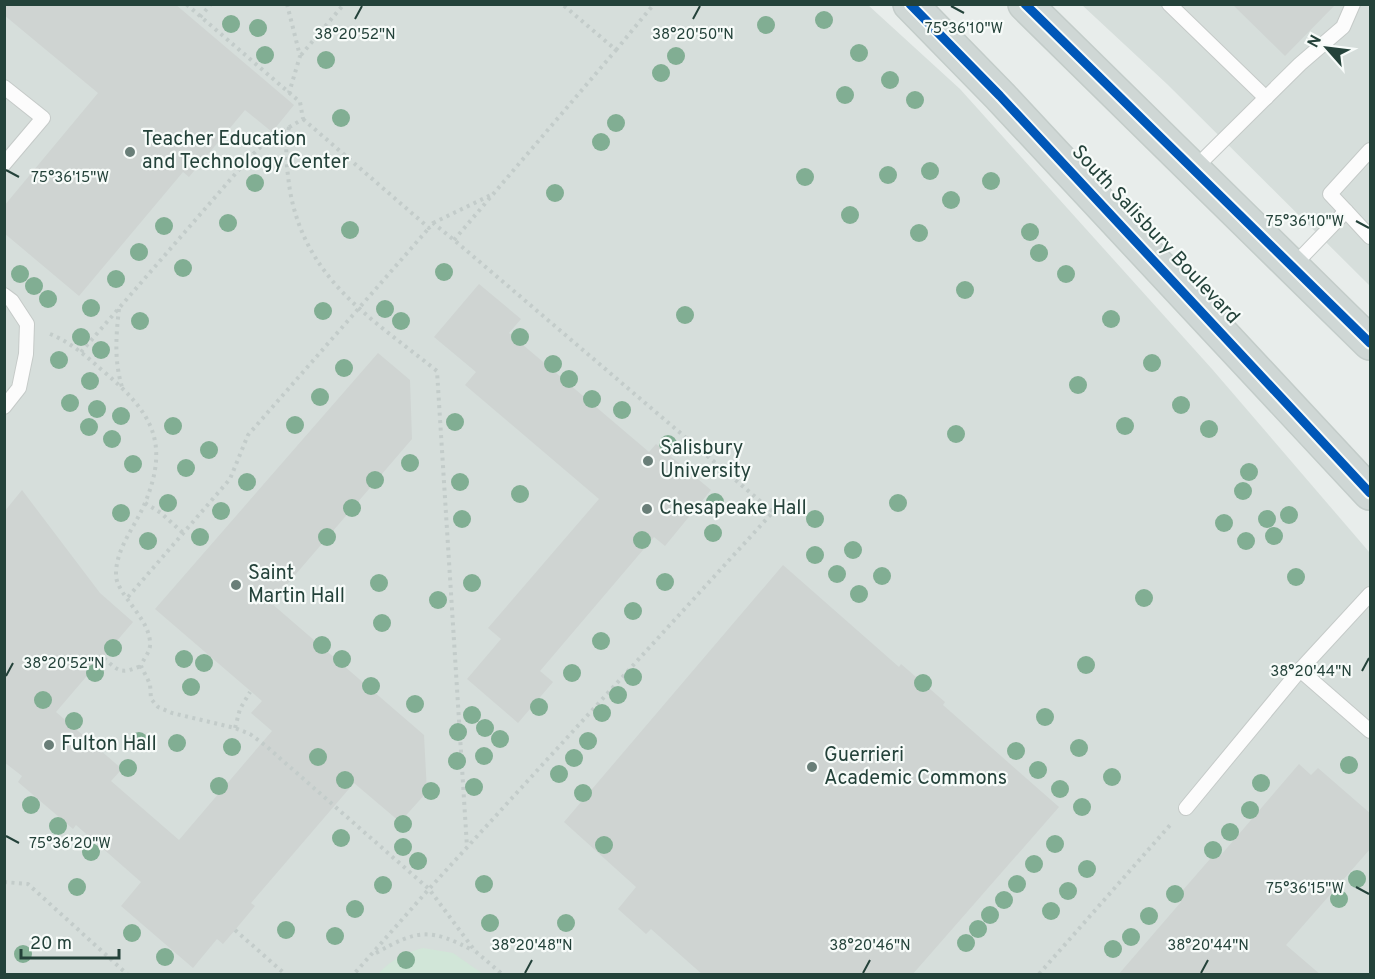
<svg xmlns="http://www.w3.org/2000/svg" width="1375" height="979" font-family="Overpass,sans-serif">
<style>
.built{fill:#d6dedb}
.green{fill:#d1e6d8}
.building{fill:#cfd4d2}
.lines{fill:none;stroke-linecap:round;stroke-linejoin:round}
.service-casing{stroke:#c5cac8;stroke-width:16}
.primary-casing{stroke:#c3ccc9;stroke-width:36}
.path{stroke:#c3ccca;stroke-width:4;stroke-dasharray:3 4.5;stroke-linecap:butt}
.service{stroke:#fcfcfc;stroke-width:14}
.primary{stroke:#cfd7d5;stroke-width:33}
.cycleway-casing{stroke:#f7fbf9;stroke-width:13}
.cycleway{stroke:#0057b8;stroke-width:9}
.tree{fill:#81ae93}
.ticks{fill:none;stroke:#24423a;stroke-width:2}
.poi-dot{fill:#697e78;stroke:#f7fbf9;stroke-width:2}
.labels{text-anchor:middle;dominant-baseline:central;stroke-width:4.5;stroke-linejoin:round;paint-order:stroke}
.poi-label{font-size:20px;fill:#24423a;stroke:#f7fbf9;text-anchor:start}
.street-label{font-size:20px;fill:#24423a;stroke:#f7fbf9}
.ticks-label{font-size:15px;text-anchor:middle;fill:#24423a;stroke:#f7fbf9;stroke-width:4.5;stroke-linejoin:round;paint-order:stroke}
</style>
<rect width="100%" height="100%" fill="#e8edeb"/>
<g class="built">
<path d="M5,5H868L960,89L1212,369L1370,553V974H5Z"/>
<path d="M1082,5H1370V286L1167,84Z"/>
</g>
<path class="green" d="M423,948L453,953L483,974H378C391,960 404,953 423,948Z"/>
<g class="building">
<path d="M4,4H175L294,105L272,132L245,110L189,177L183,172L79,296L4,233V206L98,93L4,15Z"/>
<path d="M1232,4H1336L1285,56Z"/>
<path d="M479,284L521,319L509,333L649,452L656,444L711,490L665,546L654,537L540,671L553,682L518,723L467,679L501,639L488,628L599,499L465,385L476,372L434,337Z"/>
<path d="M378,353L410,380L412,439L271,603L424,735L427,792L400,822L354,783L251,903L255,906L235,930L223,944L217,939L193,968L121,906L141,882L76,825L73,829L18,782L22,776L4,762V512L22,490L100,593L133,622L56,712L122,769L111,781L179,840L272,731L251,713L262,701L155,609Z"/>
<path d="M783,565L899,667L901,664L945,702L943,705L1059,807L912,975H703L651,929L646,934L618,909L636,887L564,822Z"/>
<path d="M1299,764L1311,775L1318,768L1371,814V848L1286,945L1321,975H1118L1181,902L1176,898L1217,851L1221,855Z"/>
</g>
<g class="lines">
<g class="service-casing">
<g id="service">
<path d="M1169,4L1266,98"/>
<path d="M4,87L43,118L4,164"/>
<path d="M1194,169L1300,64L1343,27L1353,4"/>
<path d="M1346,211L1330,194L1370,150"/>
<path d="M1293,266L1346,211L1370,237"/>
<path d="M4,295L12,301L27,324L26,354L19,388L4,407"/>
<path d="M1300,670L1370,731"/>
<path d="M1186,808L1300,670L1370,594"/>
</g>
</g>
<g class="primary-casing">
<g id="primary">
<path d="M910,4L1000,96L1370,493"/>
<path d="M1025,4L1370,343"/>
</g>
</g>
<g class="path">
<path d="M287,4L300,56L289,93"/>
<path d="M200,17L211,4"/>
<path d="M616,50L654,4"/>
<path d="M301,55L344,4"/>
<path d="M303,119L429,228L433,223L454,240L773,512L429,889L354,974"/>
<path d="M289,127C284,149 287,169 290,191C306,280 371,318 437,371L467,847"/>
<path d="M433,223L491,195"/>
<path d="M454,240L616,50L562,4"/>
<path d="M119,309C116,336 114,360 122,387"/>
<path d="M50,334C70,342 86,356 102,370C150,411 171,440 145,503C135,527 116,548 116,574C115,594 152,619 150,646C149,654 143,659 141,666L150,684L151,699L158,707L172,713L235,728L250,734L266,746L429,889L475,951L502,974"/>
<path d="M81,352L249,158L269,139L303,119L300,102L186,4"/>
<path d="M145,503L161,513L183,533"/>
<path d="M128,597L230,479L248,435L429,228"/>
<path d="M104,658C119,672 121,674 141,666"/>
<path d="M235,728L240,709L250,692"/>
<path d="M4,882L28,884L127,974"/>
<path d="M235,930L285,974"/>
<path d="M376,953C419,929 430,928 474,951"/>
<path d="M1039,974L1171,824"/>
</g>
<use href="#service" class="service"/>
<use href="#primary" class="primary"/>
<g class="cycleway-casing">
<g id="cycleway">
<path d="M910,4L1000,96L1370,493"/>
<path d="M1025,4L1370,343"/>
</g>
</g>
<use href="#cycleway" class="cycleway"/>
</g>
<g class="tree">
<circle cx="824" cy="20" r="9"/>
<circle cx="231" cy="24" r="9"/>
<circle cx="766" cy="25" r="9"/>
<circle cx="258" cy="28" r="9"/>
<circle cx="859" cy="53" r="9"/>
<circle cx="265" cy="55" r="9"/>
<circle cx="676" cy="56" r="9"/>
<circle cx="326" cy="60" r="9"/>
<circle cx="661" cy="73" r="9"/>
<circle cx="890" cy="80" r="9"/>
<circle cx="845" cy="95" r="9"/>
<circle cx="915" cy="100" r="9"/>
<circle cx="341" cy="118" r="9"/>
<circle cx="616" cy="123" r="9"/>
<circle cx="601" cy="142" r="9"/>
<circle cx="930" cy="171" r="9"/>
<circle cx="888" cy="175" r="9"/>
<circle cx="805" cy="177" r="9"/>
<circle cx="991" cy="181" r="9"/>
<circle cx="255" cy="183" r="9"/>
<circle cx="555" cy="193" r="9"/>
<circle cx="951" cy="200" r="9"/>
<circle cx="850" cy="215" r="9"/>
<circle cx="228" cy="223" r="9"/>
<circle cx="164" cy="226" r="9"/>
<circle cx="350" cy="230" r="9"/>
<circle cx="1030" cy="232" r="9"/>
<circle cx="919" cy="233" r="9"/>
<circle cx="139" cy="252" r="9"/>
<circle cx="1039" cy="253" r="9"/>
<circle cx="183" cy="268" r="9"/>
<circle cx="444" cy="272" r="9"/>
<circle cx="20" cy="274" r="9"/>
<circle cx="1066" cy="274" r="9"/>
<circle cx="116" cy="279" r="9"/>
<circle cx="34" cy="286" r="9"/>
<circle cx="965" cy="290" r="9"/>
<circle cx="48" cy="299" r="9"/>
<circle cx="91" cy="308" r="9"/>
<circle cx="385" cy="309" r="9"/>
<circle cx="323" cy="311" r="9"/>
<circle cx="685" cy="315" r="9"/>
<circle cx="1111" cy="319" r="9"/>
<circle cx="140" cy="321" r="9"/>
<circle cx="401" cy="321" r="9"/>
<circle cx="81" cy="337" r="9"/>
<circle cx="520" cy="337" r="9"/>
<circle cx="101" cy="350" r="9"/>
<circle cx="59" cy="360" r="9"/>
<circle cx="1152" cy="363" r="9"/>
<circle cx="553" cy="364" r="9"/>
<circle cx="344" cy="368" r="9"/>
<circle cx="569" cy="379" r="9"/>
<circle cx="90" cy="381" r="9"/>
<circle cx="1078" cy="385" r="9"/>
<circle cx="320" cy="397" r="9"/>
<circle cx="592" cy="399" r="9"/>
<circle cx="70" cy="403" r="9"/>
<circle cx="1181" cy="405" r="9"/>
<circle cx="97" cy="409" r="9"/>
<circle cx="622" cy="410" r="9"/>
<circle cx="121" cy="416" r="9"/>
<circle cx="455" cy="422" r="9"/>
<circle cx="295" cy="425" r="9"/>
<circle cx="173" cy="426" r="9"/>
<circle cx="1125" cy="426" r="9"/>
<circle cx="89" cy="427" r="9"/>
<circle cx="1209" cy="429" r="9"/>
<circle cx="956" cy="434" r="9"/>
<circle cx="112" cy="439" r="9"/>
<circle cx="668" cy="444" r="9"/>
<circle cx="209" cy="450" r="9"/>
<circle cx="410" cy="463" r="9"/>
<circle cx="133" cy="464" r="9"/>
<circle cx="186" cy="468" r="9"/>
<circle cx="1249" cy="472" r="9"/>
<circle cx="375" cy="480" r="9"/>
<circle cx="247" cy="482" r="9"/>
<circle cx="460" cy="482" r="9"/>
<circle cx="1243" cy="491" r="9"/>
<circle cx="520" cy="494" r="9"/>
<circle cx="715" cy="502" r="9"/>
<circle cx="168" cy="503" r="9"/>
<circle cx="898" cy="503" r="9"/>
<circle cx="352" cy="508" r="9"/>
<circle cx="221" cy="511" r="9"/>
<circle cx="121" cy="513" r="9"/>
<circle cx="1289" cy="515" r="9"/>
<circle cx="462" cy="519" r="9"/>
<circle cx="815" cy="519" r="9"/>
<circle cx="1267" cy="519" r="9"/>
<circle cx="1224" cy="523" r="9"/>
<circle cx="713" cy="533" r="9"/>
<circle cx="1274" cy="536" r="9"/>
<circle cx="200" cy="537" r="9"/>
<circle cx="327" cy="537" r="9"/>
<circle cx="642" cy="540" r="9"/>
<circle cx="148" cy="541" r="9"/>
<circle cx="1246" cy="541" r="9"/>
<circle cx="853" cy="550" r="9"/>
<circle cx="815" cy="555" r="9"/>
<circle cx="837" cy="574" r="9"/>
<circle cx="882" cy="576" r="9"/>
<circle cx="1296" cy="577" r="9"/>
<circle cx="665" cy="582" r="9"/>
<circle cx="379" cy="583" r="9"/>
<circle cx="472" cy="583" r="9"/>
<circle cx="859" cy="594" r="9"/>
<circle cx="1144" cy="598" r="9"/>
<circle cx="438" cy="600" r="9"/>
<circle cx="633" cy="611" r="9"/>
<circle cx="382" cy="623" r="9"/>
<circle cx="601" cy="641" r="9"/>
<circle cx="322" cy="645" r="9"/>
<circle cx="113" cy="648" r="9"/>
<circle cx="184" cy="659" r="9"/>
<circle cx="342" cy="659" r="9"/>
<circle cx="204" cy="663" r="9"/>
<circle cx="1086" cy="665" r="9"/>
<circle cx="95" cy="673" r="9"/>
<circle cx="572" cy="673" r="9"/>
<circle cx="633" cy="677" r="9"/>
<circle cx="923" cy="683" r="9"/>
<circle cx="371" cy="686" r="9"/>
<circle cx="191" cy="687" r="9"/>
<circle cx="618" cy="695" r="9"/>
<circle cx="43" cy="700" r="9"/>
<circle cx="415" cy="704" r="9"/>
<circle cx="539" cy="707" r="9"/>
<circle cx="602" cy="713" r="9"/>
<circle cx="472" cy="715" r="9"/>
<circle cx="1045" cy="717" r="9"/>
<circle cx="74" cy="721" r="9"/>
<circle cx="485" cy="728" r="9"/>
<circle cx="458" cy="732" r="9"/>
<circle cx="500" cy="739" r="9"/>
<circle cx="139" cy="741" r="9"/>
<circle cx="588" cy="741" r="9"/>
<circle cx="177" cy="743" r="9"/>
<circle cx="232" cy="747" r="9"/>
<circle cx="1079" cy="748" r="9"/>
<circle cx="1016" cy="751" r="9"/>
<circle cx="484" cy="756" r="9"/>
<circle cx="318" cy="757" r="9"/>
<circle cx="574" cy="758" r="9"/>
<circle cx="457" cy="761" r="9"/>
<circle cx="1349" cy="765" r="9"/>
<circle cx="128" cy="768" r="9"/>
<circle cx="1038" cy="770" r="9"/>
<circle cx="559" cy="774" r="9"/>
<circle cx="1112" cy="777" r="9"/>
<circle cx="345" cy="780" r="9"/>
<circle cx="1261" cy="783" r="9"/>
<circle cx="219" cy="786" r="9"/>
<circle cx="474" cy="787" r="9"/>
<circle cx="1060" cy="789" r="9"/>
<circle cx="431" cy="791" r="9"/>
<circle cx="583" cy="793" r="9"/>
<circle cx="31" cy="805" r="9"/>
<circle cx="1082" cy="807" r="9"/>
<circle cx="1250" cy="810" r="9"/>
<circle cx="403" cy="824" r="9"/>
<circle cx="58" cy="826" r="9"/>
<circle cx="1230" cy="832" r="9"/>
<circle cx="341" cy="838" r="9"/>
<circle cx="1055" cy="844" r="9"/>
<circle cx="604" cy="845" r="9"/>
<circle cx="403" cy="847" r="9"/>
<circle cx="1213" cy="850" r="9"/>
<circle cx="91" cy="852" r="9"/>
<circle cx="418" cy="861" r="9"/>
<circle cx="1034" cy="864" r="9"/>
<circle cx="1087" cy="869" r="9"/>
<circle cx="1357" cy="879" r="9"/>
<circle cx="484" cy="884" r="9"/>
<circle cx="1017" cy="884" r="9"/>
<circle cx="383" cy="885" r="9"/>
<circle cx="77" cy="887" r="9"/>
<circle cx="1068" cy="891" r="9"/>
<circle cx="1175" cy="894" r="9"/>
<circle cx="1339" cy="899" r="9"/>
<circle cx="1004" cy="900" r="9"/>
<circle cx="355" cy="909" r="9"/>
<circle cx="1051" cy="911" r="9"/>
<circle cx="990" cy="915" r="9"/>
<circle cx="1149" cy="916" r="9"/>
<circle cx="490" cy="923" r="9"/>
<circle cx="566" cy="923" r="9"/>
<circle cx="978" cy="929" r="9"/>
<circle cx="286" cy="930" r="9"/>
<circle cx="132" cy="933" r="9"/>
<circle cx="335" cy="936" r="9"/>
<circle cx="1131" cy="937" r="9"/>
<circle cx="966" cy="943" r="9"/>
<circle cx="1113" cy="949" r="9"/>
<circle cx="23" cy="954" r="9"/>
<circle cx="165" cy="957" r="9"/>
<circle cx="406" cy="960" r="9"/>
</g>
<path class="ticks" d="M951,6L964,13M355,19L362,6M693,19L700,6M6,170L19,177M1356,221L1369,228M1362,671L1369,658M6,676L13,663M6,836L19,843M1356,887L1369,894M525,973L532,960M863,973L870,960M1201,973L1208,960"/>
<g class="poi-dot">
<circle cx="130" cy="152" r="6"/>
<circle cx="648" cy="461" r="6"/>
<circle cx="647" cy="509" r="6"/>
<circle cx="236" cy="585" r="6"/>
<circle cx="49" cy="745" r="6"/>
<circle cx="812" cy="767" r="6"/>
</g>
<g class="labels">
<g class="poi-label">
<text x="142" y="140">Teacher Education<tspan x="142" dy="23">and Technology Center</tspan></text>
<text x="660" y="449">Salisbury<tspan x="660" dy="23">University</tspan></text>
<text x="659" y="509">Chesapeake Hall</text>
<text x="248" y="574">Saint<tspan x="248" dy="23">Martin Hall</tspan></text>
<text x="61" y="745">Fulton Hall</text>
<text x="824" y="756">Guerrieri<tspan x="824" dy="23">Academic Commons</tspan></text>
</g>
<g class="street-label">
<text transform="translate(1155 235) rotate(47)">South Salisbury Boulevard</text>
</g>
</g>
<g class="ticks-label">
<text x="964" y="33">75°36'10"W</text>
<text x="355" y="39">38°20'52"N</text>
<text x="693" y="39">38°20'50"N</text>
<text x="70" y="182">75°36'15"W</text>
<text x="1305" y="226">75°36'10"W</text>
<text x="64" y="668">38°20'52"N</text>
<text x="1311" y="676">38°20'44"N</text>
<text x="70" y="848">75°36'20"W</text>
<text x="1305" y="893">75°36'15"W</text>
<text x="532" y="950">38°20'48"N</text>
<text x="870" y="950">38°20'46"N</text>
<text x="1208" y="950">38°20'44"N</text>
</g>
<rect width="1375" height="979" fill="none" stroke="#24423a" stroke-width="12"/>
<g transform="translate(1327 48) rotate(298)" stroke="#f7fbf9" stroke-width="4.5" paint-order="stroke">
<path d="M0-4.5L10 22L0 15L-10 22Z" fill="#24423a"/>
<text y="-9" font-size="16" font-weight="bold" text-anchor="middle" fill="#24423a">N</text>
</g>
<path d="M21 949v9h98v-9" fill="none" stroke="#24423a" stroke-width="3"/>
<text x="30" y="949" font-size="18" fill="#24423a" stroke="#f7fbf9" stroke-width="4.5" paint-order="stroke">20 m</text>
</svg>
